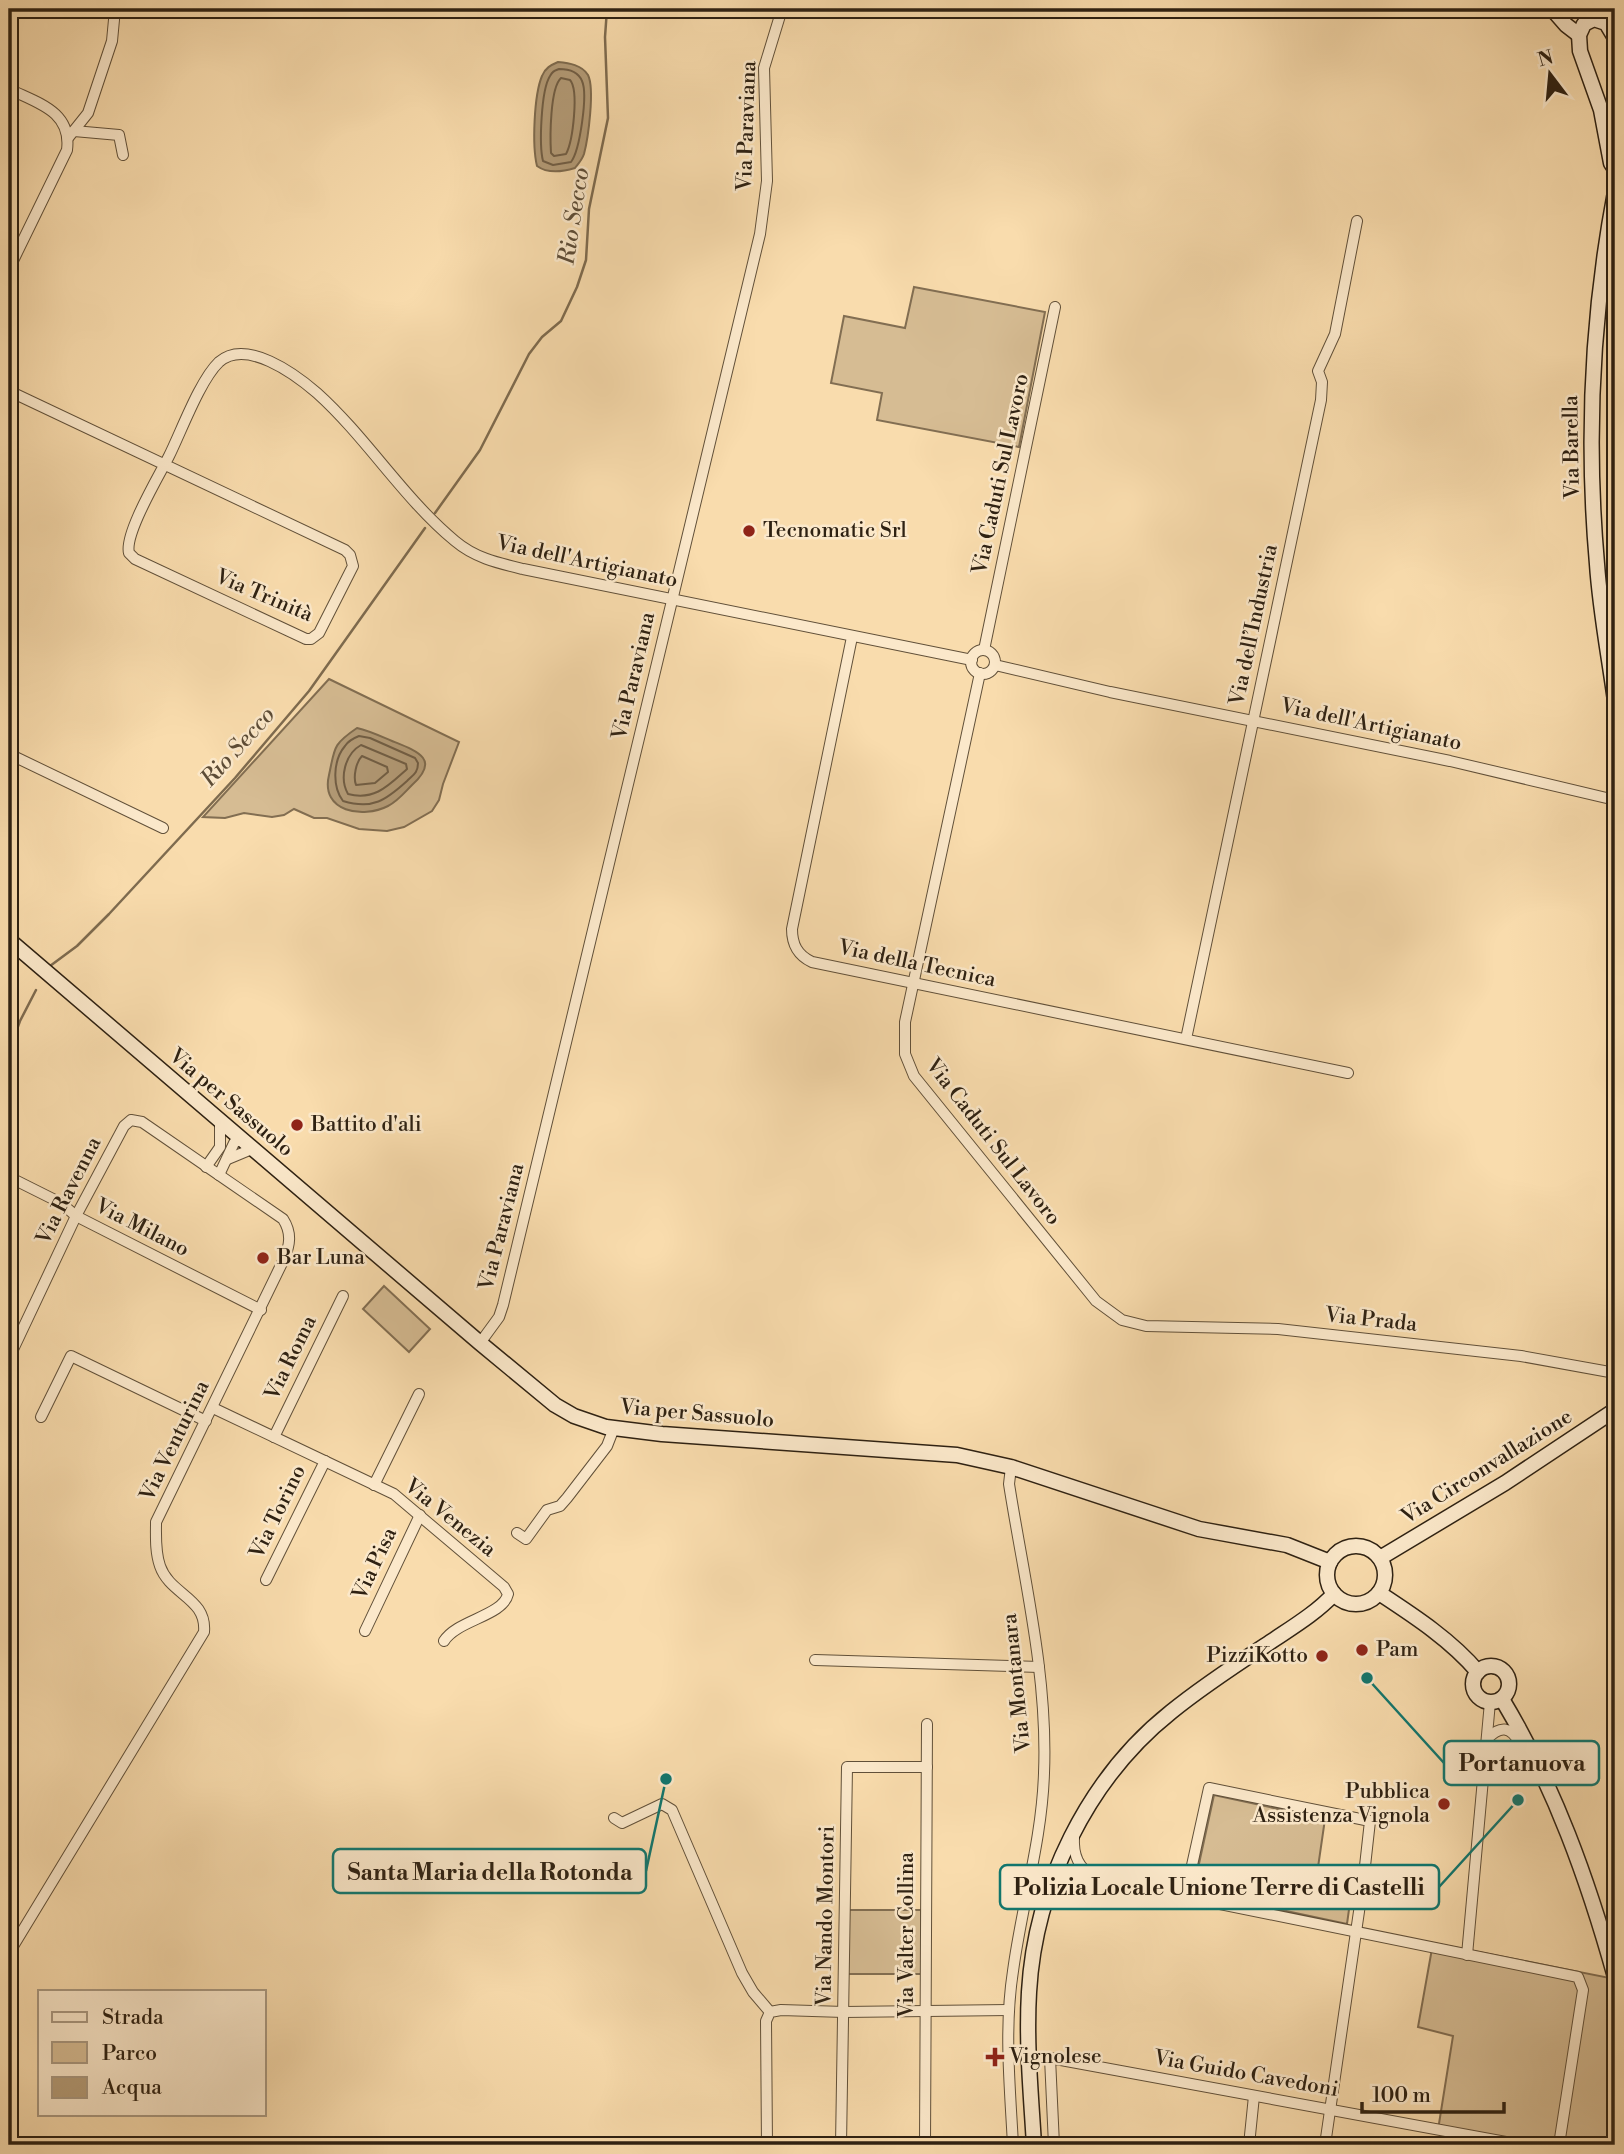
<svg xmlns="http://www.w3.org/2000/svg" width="1624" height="2154" font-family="'Libre Bodoni',serif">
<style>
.green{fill:#d6bc93;stroke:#826e52;stroke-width:2}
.water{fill:#b49c78;stroke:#7e6b4f;stroke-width:2}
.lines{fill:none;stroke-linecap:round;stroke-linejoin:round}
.shore{stroke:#715e45;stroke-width:2}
.stream{stroke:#7e6b4f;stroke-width:2.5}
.street-casing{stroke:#615039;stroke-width:12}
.secondary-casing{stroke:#2e2112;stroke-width:17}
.street{stroke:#fbe8ca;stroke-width:10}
.secondary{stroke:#fbe8ca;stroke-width:14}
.poi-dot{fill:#8f2418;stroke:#fbe8ca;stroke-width:2.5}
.labels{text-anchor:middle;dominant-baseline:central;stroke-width:5;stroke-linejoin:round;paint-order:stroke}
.street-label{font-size:21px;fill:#2e2112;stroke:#fbe8ca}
.poi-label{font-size:21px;fill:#2e2112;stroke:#fbe8ca;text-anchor:start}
.water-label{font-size:23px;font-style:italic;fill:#5d4c36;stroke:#fbe8ca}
.leader{fill:none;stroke:#0f766e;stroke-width:2.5}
.callout-dot{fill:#0f766e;stroke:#fbe8ca;stroke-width:2.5}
.callout{fill:#fbe8ca;stroke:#0f766e;stroke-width:2.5}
.callout-label{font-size:23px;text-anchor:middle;font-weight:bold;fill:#2e2112}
</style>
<rect width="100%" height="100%" fill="#f9dcad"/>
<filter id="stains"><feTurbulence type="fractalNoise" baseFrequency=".00286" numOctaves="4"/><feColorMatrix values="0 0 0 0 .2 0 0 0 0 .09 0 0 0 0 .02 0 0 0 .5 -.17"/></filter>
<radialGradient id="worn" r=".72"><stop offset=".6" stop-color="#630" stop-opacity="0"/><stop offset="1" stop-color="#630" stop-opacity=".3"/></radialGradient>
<g class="green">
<path d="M914,287L1045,312L1019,447L877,420L882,393L831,383L844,316L905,328Z"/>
<path d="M329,679L459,742L443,784L439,800L432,811L404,827L387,831L359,829L327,818H314L294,809L284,815L272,817L244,813L225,818L203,817Z"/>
<path d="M384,1286L430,1329L409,1352L363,1309Z"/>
<path d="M1214,1795L1325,1819L1315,1888L1351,1895L1347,1924L1193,1891Z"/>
<path d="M849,1910H921V1974H848Z"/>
<path d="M1433,1943L1610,1978L1615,1995V2145H1537L1438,2130L1453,2036L1418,2027Z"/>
</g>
<g class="water">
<path d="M558,62C569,63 582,65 588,75C595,89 588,139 584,154C582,160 578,164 575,168C562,172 548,174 537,166C532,146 534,95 542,76C545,68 551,65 558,62Z"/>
<path d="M357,728C370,731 380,736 392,741C417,751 441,759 412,785C404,793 398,801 388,806C363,819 320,812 329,775C335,748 332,745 357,728Z"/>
</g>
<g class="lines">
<g class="shore">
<path d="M559,69C568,69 578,71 582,81C588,94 580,150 571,162L553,165L543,161C539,145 541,90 550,76C553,71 554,71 559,69Z"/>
<path d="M561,78L570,80C579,90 573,141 566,154L554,156L551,153C550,137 550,88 561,78Z"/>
<path d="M359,736L370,738L415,758L418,763C418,773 413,775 407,781C386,800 373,810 343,801C332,787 333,760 345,746C348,741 354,738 359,736Z"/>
<path d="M361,745L406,764L407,769C389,785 375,801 348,794C339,778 345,754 361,745Z"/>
<path d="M362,756L387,767L388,772L375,783L356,785C353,777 356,762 362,756Z"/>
</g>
<g class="stream">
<path d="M435,513L480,450L529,354L542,337L561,321L577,287L586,260L589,209L608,118L605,37L607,9"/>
<path d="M50,966L77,946L109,914L235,778L309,691L425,528"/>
<path d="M9,1051L20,1021L36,990"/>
</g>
<g class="street-casing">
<g id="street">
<path d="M1602,21L1607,9"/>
<path d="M9,89C37,103 72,111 67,150L9,269"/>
<path d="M74,131L119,135L123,155"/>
<path d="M68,138L88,113L112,41L115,9"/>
<path d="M9,391L345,550L350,555L353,566L319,633L311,639H306L135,559L129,553C124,534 159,476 169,456C181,432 200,380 219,362C246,338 295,374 317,393C367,438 403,498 455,541C475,558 498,563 523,569L972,660"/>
<path d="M852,637L792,929C792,944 797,955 812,962L1348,1073"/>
<path d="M984,650L1055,307"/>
<circle cx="983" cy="662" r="12"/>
<path d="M995,665L1110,692L1450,761L1615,800"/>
<path d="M980,673L905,1022V1054L914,1076L1096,1301L1122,1320L1146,1326L1278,1329L1521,1356L1615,1373"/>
<path d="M9,754L163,828"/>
<path d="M1186,1039L1321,400L1322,382L1318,371L1335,334L1357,221"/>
<path d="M228,1159L252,1149"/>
<path d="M206,1167L220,1147V1121"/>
<path d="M219,1175L234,1143L240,1139"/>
<path d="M9,1177L61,1203L76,1216L261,1310"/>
<path d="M480,1343L499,1317L503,1305L760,234L767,181L764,68L782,9"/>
<path d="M9,1358L76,1216L124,1126L131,1120L142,1122L283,1219C292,1233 290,1245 284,1259L156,1522C156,1536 155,1552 160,1566C170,1595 207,1598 204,1632L9,1953"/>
<path d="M213,1408L394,1494L504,1587L508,1594C503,1616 457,1620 444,1641"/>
<path d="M41,1417L71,1356L206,1421"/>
<path d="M274,1437L343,1296"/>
<path d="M1011,1467L1009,1484C1024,1579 1048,1676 1044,1773C1042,1840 1022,1904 1013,1971C1004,2029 1010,2087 1013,2145"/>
<path d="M374,1485L419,1394"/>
<path d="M517,1533L526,1539L547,1510L560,1506L567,1498L607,1446L614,1428"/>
<path d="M266,1580L325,1461"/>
<path d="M365,1631L420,1515"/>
<path d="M815,1660L1039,1667"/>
<path d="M1488,1738C1500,1726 1510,1726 1519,1742"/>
<path d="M614,1818L622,1823L662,1804L672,1810L742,1973L753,1992L770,2012"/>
<path d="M1074,1837C1073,1855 1078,1868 1094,1877"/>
<path d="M1051,1894C1061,1877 1079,1877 1097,1879L1578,1977L1583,1990L1559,2145"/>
<path d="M1185,1897L1209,1788L1370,1821L1363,1884L1325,2145"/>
<path d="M1467,1955L1490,1702"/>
<path d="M767,2145L766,2021L770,2012L781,2010L844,2012L1009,2010"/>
<path d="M841,2145L847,1767H927"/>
<path d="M925,2145L927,1724"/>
<path d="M1054,2145L1050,2058L1522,2145"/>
<path d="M1249,2145L1254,2096"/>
</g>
</g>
<g class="secondary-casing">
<g id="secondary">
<path d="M1552,9L1566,25L1579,35"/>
<path d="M1615,38L1606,23L1594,19L1584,24L1579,35L1580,51L1601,110L1611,163L1615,169"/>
<path d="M1615,192C1592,314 1586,440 1597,564C1600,610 1609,656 1615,701"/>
<path d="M9,940L480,1343L555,1405L574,1416L606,1427L662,1434L957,1455L1011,1467L1199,1529L1287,1545L1330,1562"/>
<circle cx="1356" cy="1575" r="29"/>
<path d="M1380,1558L1505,1483L1615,1410"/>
<path d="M1379,1593C1414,1616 1451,1640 1478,1672"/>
<circle cx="1491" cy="1684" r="18"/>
<path d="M1502,1699C1554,1785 1588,1880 1615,1977"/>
<path d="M1034,2145C1031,2094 1026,2043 1029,1992C1035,1886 1088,1778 1171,1712C1204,1685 1240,1662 1275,1639C1296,1625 1317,1612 1334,1594"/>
</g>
</g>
<use href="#street" class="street"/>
<use href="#secondary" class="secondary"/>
</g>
<g class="poi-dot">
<circle cx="749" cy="531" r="7"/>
<circle cx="297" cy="1125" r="7"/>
<circle cx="263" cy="1258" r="7"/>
<circle cx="1362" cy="1650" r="7"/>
<circle cx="1322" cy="1656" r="7"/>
<circle cx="1444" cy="1804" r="7"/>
<path d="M991.5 2046.5h7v7h7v7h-7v7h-7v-7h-7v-7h7z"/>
</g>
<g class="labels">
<g class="street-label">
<text transform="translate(747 126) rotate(-88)">Via Paraviana</text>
<text transform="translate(1572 447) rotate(-91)">Via Barella</text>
<text transform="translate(1001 474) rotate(-78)">Via Caduti Sul Lavoro</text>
<text transform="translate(587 562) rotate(12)">Via dell'Artigianato</text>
<text transform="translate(264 596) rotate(23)">Via Trinità</text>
<text transform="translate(1254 625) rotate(-78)">Via dell’Industria</text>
<text transform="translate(634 676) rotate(-77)">Via Paraviana</text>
<text transform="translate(1371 725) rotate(12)">Via dell'Artigianato</text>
<text transform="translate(917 964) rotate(12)">Via della Tecnica</text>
<text transform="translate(231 1103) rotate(40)">Via per Sassuolo</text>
<text transform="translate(993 1142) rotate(52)">Via Caduti Sul Lavoro</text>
<text transform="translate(69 1191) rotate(-63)">Via Ravenna</text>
<text transform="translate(502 1227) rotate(-76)">Via Paraviana</text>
<text transform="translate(142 1228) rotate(27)">Via Milano</text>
<text transform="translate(1371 1320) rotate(6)">Via Prada</text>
<text transform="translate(291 1358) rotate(-64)">Via Roma</text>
<text transform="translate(697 1414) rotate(5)">Via per Sassuolo</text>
<text transform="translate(175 1441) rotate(-64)">Via Venturina</text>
<text transform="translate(1487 1467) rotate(-32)">Via Circonvallazione</text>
<text transform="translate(278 1512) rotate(-64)">Via Torino</text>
<text transform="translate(450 1518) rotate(39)">Via Venezia</text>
<text transform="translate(375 1564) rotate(-65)">Via Pisa</text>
<text transform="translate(1017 1683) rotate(-96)">Via Montanara</text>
<text transform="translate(826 1916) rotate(-89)">Via Nando Montori</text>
<text transform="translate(907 1935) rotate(-90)">Via Valter Collina</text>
<text transform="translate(1246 2074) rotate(10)">Via Guido Cavedoni</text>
</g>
<g class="poi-label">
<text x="763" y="531">Tecnomatic Srl</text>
<text x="311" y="1125">Battito d'ali</text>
<text x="277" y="1258">Bar Luna</text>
<text x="1376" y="1650">Pam</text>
<text x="1308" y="1656" text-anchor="end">PizziKotto</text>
<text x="1430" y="1792" text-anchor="end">Pubblica<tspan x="1430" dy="24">Assistenza Vignola</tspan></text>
<text x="1009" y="2057">Vignolese</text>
</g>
<g class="water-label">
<text transform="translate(574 216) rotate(-81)">Rio Secco</text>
<text transform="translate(238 747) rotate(-48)">Rio Secco</text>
</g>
</g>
<path class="leader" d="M1367 1678L1444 1763M666 1779L646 1871M1518 1800L1439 1887"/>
<g class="callout-dot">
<circle cx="1367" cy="1678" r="7"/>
<circle cx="666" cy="1779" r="7"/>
<circle cx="1518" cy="1800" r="7"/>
</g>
<g class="callout">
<rect x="1444" y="1741" width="155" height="44" rx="7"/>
<rect x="333" y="1849" width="313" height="44" rx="7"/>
<rect x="1000" y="1865" width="439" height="44" rx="7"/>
</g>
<g class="callout-label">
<text x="1522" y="1771">Portanuova</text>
<text x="490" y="1880">Santa Maria della Rotonda</text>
<text x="1219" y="1895">Polizia Locale Unione Terre di Castelli</text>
</g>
<rect width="1624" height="2154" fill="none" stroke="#f9dcad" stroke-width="35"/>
<rect x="10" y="10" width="1603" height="2133" fill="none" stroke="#2e2112" stroke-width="3.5"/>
<rect x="18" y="18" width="1589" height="2119" fill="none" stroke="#2e2112" stroke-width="2"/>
<rect x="38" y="1990" width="228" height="126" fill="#fbe8ca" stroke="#a99880" stroke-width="2"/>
<rect x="52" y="2012" width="35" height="10" fill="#fbe8ca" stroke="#a99880" stroke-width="2"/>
<text x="102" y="2024" font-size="21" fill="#2e2112">Strada</text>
<rect x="52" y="2042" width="35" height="21" fill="#d6bc93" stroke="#a99880" stroke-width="2"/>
<text x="102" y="2060" font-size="21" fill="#2e2112">Parco</text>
<rect x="52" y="2077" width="35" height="21" fill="#b49c78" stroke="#a99880" stroke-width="2"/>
<text x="102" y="2094" font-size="21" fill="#2e2112">Acqua</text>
<g transform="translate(1550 74) rotate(344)" stroke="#fbe8ca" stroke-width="5" paint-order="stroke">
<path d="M0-5L12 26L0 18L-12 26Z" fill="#2e2112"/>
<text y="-10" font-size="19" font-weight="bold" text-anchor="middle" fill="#2e2112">N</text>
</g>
<path d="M1362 2102v10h142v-10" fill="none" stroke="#2e2112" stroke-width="3.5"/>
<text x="1372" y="2102" font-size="21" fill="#2e2112" stroke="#fbe8ca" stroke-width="5" paint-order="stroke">100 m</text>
<rect width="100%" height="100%" filter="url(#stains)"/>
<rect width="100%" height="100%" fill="url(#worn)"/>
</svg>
